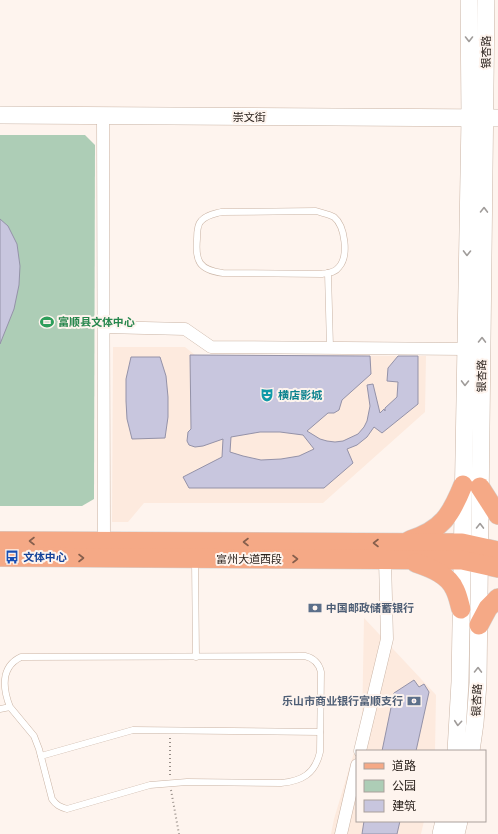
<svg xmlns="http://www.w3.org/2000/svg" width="498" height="834" font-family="Rubik,'Noto Sans SC',sans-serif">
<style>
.built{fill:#fdeade}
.green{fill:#adcdb6}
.building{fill:#c8c6de;stroke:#9492a8;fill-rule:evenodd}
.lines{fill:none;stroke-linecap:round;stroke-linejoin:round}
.lane-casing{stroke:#cab4a5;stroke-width:7}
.street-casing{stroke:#cab4a5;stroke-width:13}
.secondary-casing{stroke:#cab4a5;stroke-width:18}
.primary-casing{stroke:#d5d3d2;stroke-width:20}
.path{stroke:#978e88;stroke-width:2;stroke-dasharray:1 3;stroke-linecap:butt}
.lane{stroke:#fff;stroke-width:6}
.street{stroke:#fff;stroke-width:12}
.secondary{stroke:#fff;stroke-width:17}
.primary{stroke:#f5a986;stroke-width:19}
.oneway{stroke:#a09c9a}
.oneway2{stroke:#865f4d}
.labels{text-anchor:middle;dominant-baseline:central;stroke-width:4;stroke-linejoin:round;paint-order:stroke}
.street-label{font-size:11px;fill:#2c231e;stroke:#fef4ee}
.leisure-label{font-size:11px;font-weight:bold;fill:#27864d;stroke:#fef4ee;text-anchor:start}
.culture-label{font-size:11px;font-weight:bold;fill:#0d838f;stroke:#fef4ee;text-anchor:start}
.transit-label{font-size:11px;font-weight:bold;fill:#164399;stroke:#fef4ee;text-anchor:start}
.service-label{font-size:11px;font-weight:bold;fill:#4e5e75;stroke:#fef4ee;text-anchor:start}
</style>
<rect width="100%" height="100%" fill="#fef4ee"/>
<g class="built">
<path d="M113,347H185L195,355L426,356L425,412L323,503H144L128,522H112Z"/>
<path d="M364,618L436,695L435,751H357V821H424L421,834H331L334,819L362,726Z"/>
</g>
<path class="green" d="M0,135H85L95,145L94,499L82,506H0Z"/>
<g class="building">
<path d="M0,219L8,226L17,244L20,266L19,285L14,309L0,344Z"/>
<path d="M190,355L370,356L371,374L342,400L339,410L334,413H328L307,431L320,439L327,441L335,442L343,441L358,434L364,427L367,421L370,406L367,385L373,384L380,413L384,409L385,411V408L397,397L398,382L387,381L388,368L398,356H418V404L382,433L374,427L367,437L357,445L347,449L353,463L324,488H189L183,477L222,457L223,439L203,446L195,447L189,445L187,441L188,432L191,429ZM260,432H280L303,435L314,449L299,456L281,459L261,460L243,456L230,452L231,437Z"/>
<path d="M131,357H160L166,376L168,397V417L165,438L132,439L127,419L126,401V379Z"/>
<path d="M414,680L419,687L424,684L429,692L416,751H382L394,693Z"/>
<path d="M364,821H400L397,834H362Z"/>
</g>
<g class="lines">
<g class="lane-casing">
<g id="lane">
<path d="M316,211C322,213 329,214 334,217C345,226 349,256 339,267C335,273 328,273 322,274L223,273C199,270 195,261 197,239C197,233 197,225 201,221C206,215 214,214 221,212Z"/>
<path d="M328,273L330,347"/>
<path d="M195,560L196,657"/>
<path d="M0,709L10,707C3,689 0,667 21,657L305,656C313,658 319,663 321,672L320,752C315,774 302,781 281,783L187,782L150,785L67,809C60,807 56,805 52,799L39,749L34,736L10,707"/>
<path d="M41,756L133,730L320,732"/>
</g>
</g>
<g class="street-casing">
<g id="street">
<path d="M103,116L104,541"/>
<path d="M104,327L185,329L211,347L466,349"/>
<path d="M360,751L387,639L385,560"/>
<path d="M341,834L357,765"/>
</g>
</g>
<g class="secondary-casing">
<g id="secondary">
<path d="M0,115L498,118"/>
<path d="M456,751L460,682L470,118L469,0"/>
<path d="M471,751L475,723L478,683L486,0"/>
<path d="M441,834L444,821"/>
<path d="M456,834L459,821"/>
</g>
</g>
<g class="primary-casing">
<g id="primary">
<path d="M480,487L498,515"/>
<path d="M410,540C442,530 451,515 463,485"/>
<path d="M0,541L462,543L498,551"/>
<path d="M0,557L462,560L498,568"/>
<path d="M416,563C431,568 449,575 455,590C458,596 459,602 461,609"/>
<path d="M479,625L488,608L498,598"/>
</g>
</g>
<g class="path">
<path d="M170,738V776"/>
<path d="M171,790L179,834"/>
</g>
<use href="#lane" class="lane"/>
<use href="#street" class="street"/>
<use href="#secondary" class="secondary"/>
<use href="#primary" class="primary"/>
</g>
<defs><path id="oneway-chevron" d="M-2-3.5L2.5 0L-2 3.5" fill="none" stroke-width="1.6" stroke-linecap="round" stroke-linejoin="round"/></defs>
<g class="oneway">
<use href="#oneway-chevron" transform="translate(469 39) rotate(90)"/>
<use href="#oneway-chevron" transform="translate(484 210) rotate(-89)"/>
<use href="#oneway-chevron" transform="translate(467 253) rotate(91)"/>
<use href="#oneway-chevron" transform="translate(482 340) rotate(-89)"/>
<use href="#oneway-chevron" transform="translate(465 383) rotate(91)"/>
<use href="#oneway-chevron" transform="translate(480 526) rotate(-89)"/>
<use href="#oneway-chevron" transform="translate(478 670) rotate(-89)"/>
<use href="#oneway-chevron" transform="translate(458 723) rotate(95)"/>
</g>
<g class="oneway2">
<use href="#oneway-chevron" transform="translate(32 541) rotate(-180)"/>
<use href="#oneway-chevron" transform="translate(246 542) rotate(-180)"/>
<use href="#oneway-chevron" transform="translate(376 543) rotate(-180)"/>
<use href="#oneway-chevron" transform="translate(81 558)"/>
<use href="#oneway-chevron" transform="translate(295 559)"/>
</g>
<defs>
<g id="stadium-bare" transform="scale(1.08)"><path d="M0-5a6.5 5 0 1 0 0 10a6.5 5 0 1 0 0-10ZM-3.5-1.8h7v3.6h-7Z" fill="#2e9e5b" stroke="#fef4ee" stroke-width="2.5" paint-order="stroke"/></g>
<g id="theatre-bare" transform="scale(1.08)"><path d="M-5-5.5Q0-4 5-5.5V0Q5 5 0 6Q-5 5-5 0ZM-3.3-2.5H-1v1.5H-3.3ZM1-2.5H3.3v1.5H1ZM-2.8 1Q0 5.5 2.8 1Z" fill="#0f9aa8" stroke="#fef4ee" stroke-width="2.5" paint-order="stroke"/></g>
<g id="bus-bare" transform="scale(1.08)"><path d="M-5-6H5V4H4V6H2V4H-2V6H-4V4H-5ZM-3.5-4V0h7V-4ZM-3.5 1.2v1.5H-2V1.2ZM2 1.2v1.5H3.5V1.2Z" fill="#1a4fb4" stroke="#fef4ee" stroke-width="2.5" paint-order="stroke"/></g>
<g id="bank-bare" transform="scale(1.08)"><path d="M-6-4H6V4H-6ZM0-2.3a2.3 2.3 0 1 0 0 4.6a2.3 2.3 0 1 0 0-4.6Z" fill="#5c6f8a" stroke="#fef4ee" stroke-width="2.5" paint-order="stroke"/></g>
</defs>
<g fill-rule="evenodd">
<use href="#stadium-bare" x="47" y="322"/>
<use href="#theatre-bare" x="267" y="395"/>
<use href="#bus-bare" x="12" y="557"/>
<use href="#bank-bare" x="315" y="608"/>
<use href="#bank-bare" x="414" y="701"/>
</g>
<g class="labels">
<g class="street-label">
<text transform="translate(486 52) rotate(-90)">银杏路</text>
<text x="249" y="117">崇文街</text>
<text transform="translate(482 376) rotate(-89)">银杏路</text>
<text x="249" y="559">富州大道西段</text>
<text transform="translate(477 700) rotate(-87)">银杏路</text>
</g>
<g class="leisure-label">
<text x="58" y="322">富顺县文体中心</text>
</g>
<g class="culture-label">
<text x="278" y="395">横店影城</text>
</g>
<g class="transit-label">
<text x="23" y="557">文体中心</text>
</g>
<g class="service-label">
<text x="326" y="608">中国邮政储蓄银行</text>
<text x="403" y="701" text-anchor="end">乐山市商业银行富顺支行</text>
</g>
</g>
<rect x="356" y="750" width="130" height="72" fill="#fef4ee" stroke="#aaa09b"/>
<rect x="364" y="763" width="20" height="6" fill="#f5a986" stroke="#aaa09b"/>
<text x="392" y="770" font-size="12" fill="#2c231e">道路</text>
<rect x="364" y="780" width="20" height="12" fill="#adcdb6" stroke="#aaa09b"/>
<text x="392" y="790" font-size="12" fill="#2c231e">公园</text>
<rect x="364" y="800" width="20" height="12" fill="#c8c6de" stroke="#aaa09b"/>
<text x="392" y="810" font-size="12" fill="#2c231e">建筑</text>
</svg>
